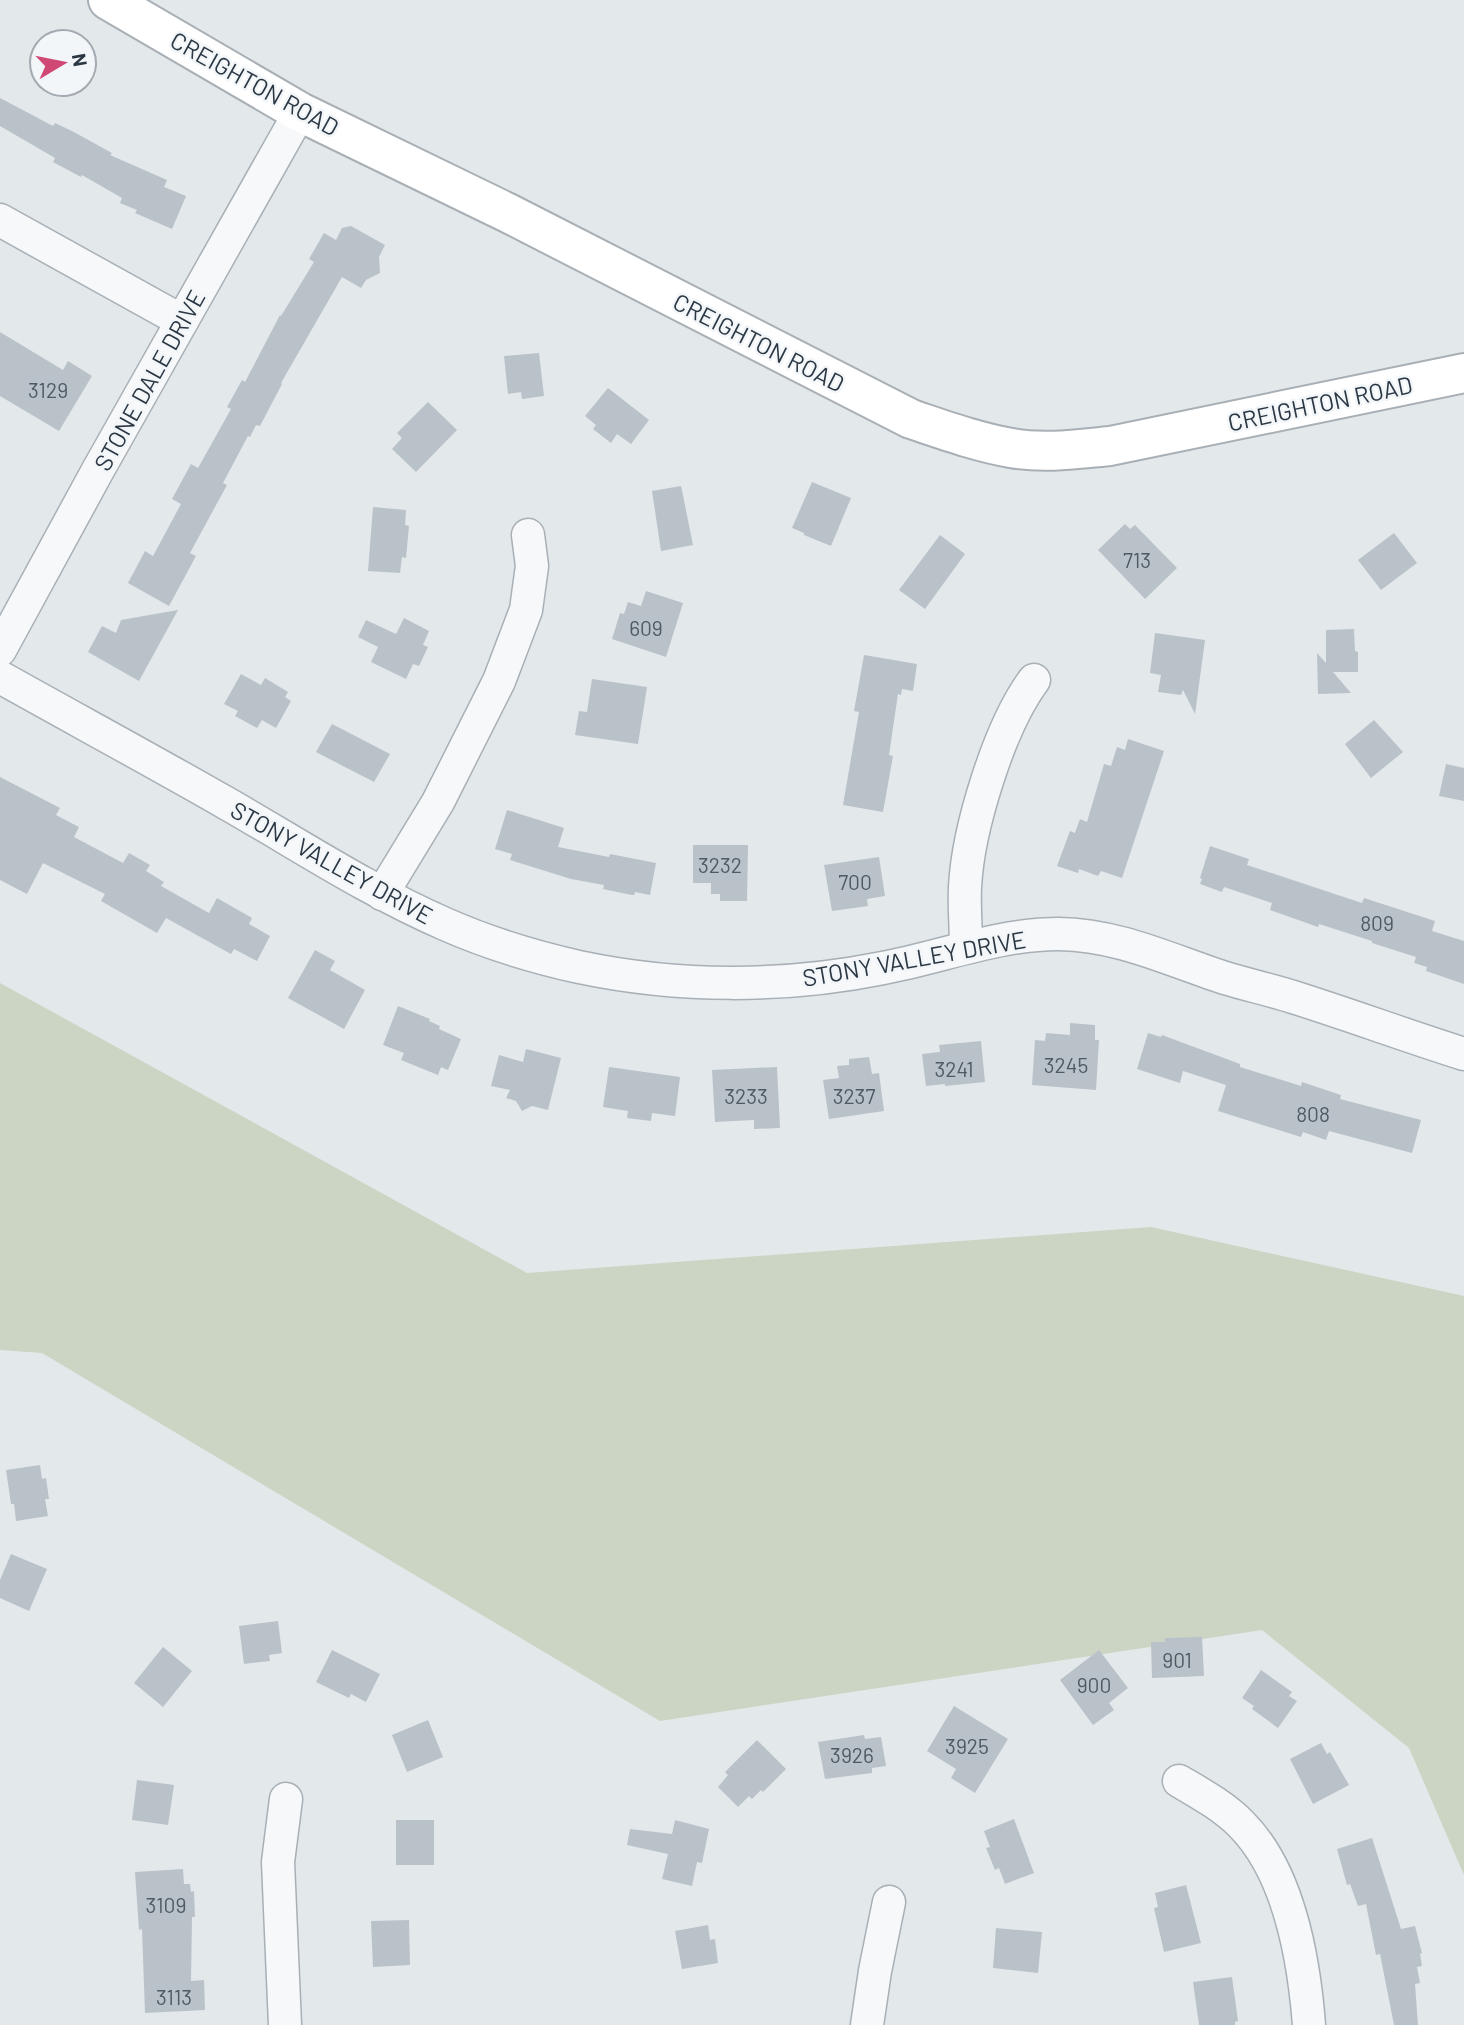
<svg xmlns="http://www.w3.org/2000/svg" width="1464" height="2025" font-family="Barlow,sans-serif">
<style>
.green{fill:#ccd5c4}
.building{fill:#bac2c9}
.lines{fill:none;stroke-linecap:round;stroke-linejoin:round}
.street-casing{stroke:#a8b0b6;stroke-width:35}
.secondary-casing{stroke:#a8b0b6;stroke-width:42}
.street{stroke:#f6f8fa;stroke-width:32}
.secondary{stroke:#fff;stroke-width:38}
.labels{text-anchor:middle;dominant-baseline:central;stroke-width:5;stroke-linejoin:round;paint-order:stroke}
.number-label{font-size:21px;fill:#4f5a65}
.street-label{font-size:24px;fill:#2b3844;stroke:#f3f6f9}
</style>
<rect width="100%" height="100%" fill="#e3e8eb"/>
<path class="green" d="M0,983L527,1273L1151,1227L1464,1296V1875L1409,1748L1262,1630L660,1721L42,1353L0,1350Z"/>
<g class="building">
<path d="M0,98L53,126L55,123L72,131L112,153L110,155L167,180L164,187L186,196L172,229L135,213L137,210L120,203L122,198L82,175L81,177L53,162L55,158L0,126Z"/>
<path d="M351,226L385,245L379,257L380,273L366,280L361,288L342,277L281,383L282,384L260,426L256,425L250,437L248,436L223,483L227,485L190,553L196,556L169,606L128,583L145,551L153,556L181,504L172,499L191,464L198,468L231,409L227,407L242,380L245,382L280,315L281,316L314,262L309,259L324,233L336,240L342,228Z"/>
<path d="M0,332L63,370L68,361L92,376L59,431L0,396Z"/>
<path d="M539,353L544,396L522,399L521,392L508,394L504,356Z"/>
<path d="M608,388L649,420L631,444L617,434L611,443L593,429L596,425L585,416Z"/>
<path d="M428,402L457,430L416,472L392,449L402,438L397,433Z"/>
<path d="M812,482L851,498L831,546L804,535V533L792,528Z"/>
<path d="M681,486L693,545L661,551L652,491Z"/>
<path d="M373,507L406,510L405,525L409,526L406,558L402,557L400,573L368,571Z"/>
<path d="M1125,524L1130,529L1135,525L1177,568L1145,599L1098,550Z"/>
<path d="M1394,533L1417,563L1381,590L1358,560Z"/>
<path d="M940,535L965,554L925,609L899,590Z"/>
<path d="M646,591L683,603L666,657L612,639L620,613L624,614L628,602L641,606Z"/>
<path d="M178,610L139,681L88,652L102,626L116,633L121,620Z"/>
<path d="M404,618L429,631L423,645L428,647L419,666L413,664L406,679L371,662L378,647L358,637L366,620L396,634Z"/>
<path d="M1354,629L1355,651L1358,652V672H1333L1351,693L1318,694L1317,653L1326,663V630Z"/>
<path d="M1155,633L1205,640L1195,714L1183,690L1181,695L1158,692L1161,675L1150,673Z"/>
<path d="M864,655L917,664L913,691L902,689L901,695L898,694L889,755L893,756L883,812L843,805L859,712L854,711Z"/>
<path d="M241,674L261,685L265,678L288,692L285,697L291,701L276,728L262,720L257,728L235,716L238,711L224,704Z"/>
<path d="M592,679L647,687L638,744L575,735L579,711L587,712Z"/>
<path d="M1374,720L1403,752L1371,778L1345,744Z"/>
<path d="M332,724L390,754L374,782L316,752Z"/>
<path d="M1128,739L1164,751L1122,878L1101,871L1098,876L1079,869L1078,873L1057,866L1070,831L1075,833L1080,819L1087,822L1104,764L1111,766L1117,747L1125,750Z"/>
<path d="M1446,764L1464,768V801L1439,796Z"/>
<path d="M0,777L60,808L56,815L79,827L74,837L123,863L129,853L150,865L146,871L164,882L161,886L209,913L217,898L252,918L249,924L270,936L257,961L234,949L231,954L166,918L157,933L101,901L105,894L43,863L27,894L0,880Z"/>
<path d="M507,810L564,828L558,847L609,857L610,854L656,863L650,895L635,892L634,895H632L603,889L604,885L571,879L510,860L512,854L495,849Z"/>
<path d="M693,845H748L747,901H720V894H711V883H693Z"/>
<path d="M1210,846L1249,859L1247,865L1362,903L1364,898L1435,921L1432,931L1464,941V984L1426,971L1427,967L1414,963L1416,957L1372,943V941L1319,924L1318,927L1270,910L1272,903L1224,887L1222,892L1200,884L1202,879L1200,878Z"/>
<path d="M879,857L885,896L867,899L868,906L832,911L824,865Z"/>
<path d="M315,950L335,961L330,970L365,990L344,1029L288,998Z"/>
<path d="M398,1006L430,1019L429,1021L440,1026L439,1029L461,1039L448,1070L441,1067L438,1075L401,1060L404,1053L383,1045Z"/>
<path d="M1070,1023L1095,1025V1040H1099L1096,1090L1032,1085L1035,1040L1045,1041L1046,1033L1070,1035Z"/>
<path d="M1148,1033L1161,1037L1162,1035L1240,1064V1067L1301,1086L1302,1082L1341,1095L1340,1099L1421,1120L1412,1153L1329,1131L1326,1140L1303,1132L1301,1137L1218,1111L1226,1085L1183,1071L1180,1083L1137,1069Z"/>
<path d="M981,1041L985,1082L945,1086V1084L926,1086L922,1054L940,1052L939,1045Z"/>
<path d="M526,1049L561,1058L548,1110L532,1106L522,1111L516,1101L506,1098L510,1090L491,1086L499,1055L523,1062Z"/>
<path d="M869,1057L872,1074L879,1073L884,1111L829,1119L823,1080L839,1078L837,1066L849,1065V1059Z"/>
<path d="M609,1067L680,1077L675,1116L652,1113L651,1121L627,1118L628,1111L603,1107Z"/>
<path d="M777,1067L780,1128L754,1129V1120L715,1122L712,1070Z"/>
<path d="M40,1465L42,1479L46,1478L49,1499H45L48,1516L16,1521L14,1504H11L6,1470Z"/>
<path d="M11,1554L47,1569L29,1611L0,1598V1580Z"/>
<path d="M278,1621L282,1653L269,1655L270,1661L244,1664L239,1626Z"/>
<path d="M1202,1637L1204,1676L1152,1678L1151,1642H1165V1638Z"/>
<path d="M163,1647L192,1671L163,1707L134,1683Z"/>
<path d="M332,1650L380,1674L366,1702L351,1694L349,1698L316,1682Z"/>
<path d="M1099,1650L1128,1688L1109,1703L1114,1710L1093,1725L1060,1680Z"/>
<path d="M1261,1670L1292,1692L1289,1696L1297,1701L1278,1728L1252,1709L1254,1706L1242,1698Z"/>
<path d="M954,1706L1008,1739L975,1793L951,1778L956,1769L927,1751Z"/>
<path d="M428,1720L443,1757L407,1772L392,1735Z"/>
<path d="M864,1735L865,1739L881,1737L886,1766L872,1768V1773L825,1779L818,1742Z"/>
<path d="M757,1740L786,1769L763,1792L761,1790L752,1799L749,1796L738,1807L718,1787L728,1775L725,1772Z"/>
<path d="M1321,1743L1327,1754L1330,1752L1349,1785L1313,1804L1290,1759Z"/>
<path d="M137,1780L174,1785L168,1825L132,1820Z"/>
<path d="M1014,1819L1034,1873L1005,1884L999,1868L995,1870L986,1848L990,1847L984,1831Z"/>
<rect x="396" y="1820" width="38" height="45"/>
<path d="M675,1820L709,1829L702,1863L697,1862L692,1886L662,1879L668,1854L627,1845L630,1829L672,1834Z"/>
<path d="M1372,1838L1401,1929L1415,1926L1422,1953L1420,1954L1422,1966L1417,1967L1420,1983L1415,1984L1418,2025H1394L1380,1954L1376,1955L1366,1904L1358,1906L1350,1884L1347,1885L1337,1849Z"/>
<path d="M183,1869L184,1884H190L191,1892L194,1891L195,1917H192L191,1981L204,1980L205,2010L145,2013L142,1929L139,1930L135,1872Z"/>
<path d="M1186,1885L1201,1943L1164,1952L1154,1908L1158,1907L1155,1893Z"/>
<path d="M409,1920L410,1965L373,1967L371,1921Z"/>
<path d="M708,1925L710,1940L715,1939L718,1963L682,1969L675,1931Z"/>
<path d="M996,1928L1042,1932L1038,1973L993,1968Z"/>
<path d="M1232,1977L1238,2021L1235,2022V2025H1199L1193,1982Z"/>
</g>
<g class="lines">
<g class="street-casing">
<g id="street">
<path d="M0,220L182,321"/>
<path d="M0,650L98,470L300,112"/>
<path d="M0,677C75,719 151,760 226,803C298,844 369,891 445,924C488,943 534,957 579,967C678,988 784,988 883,968C942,957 998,934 1059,934C1120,935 1169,960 1225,978C1248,985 1271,990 1293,997C1350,1015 1407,1036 1464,1054"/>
<path d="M382,894L438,802L499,681L526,610L532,566L528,535"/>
<path d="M966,947C966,927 964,907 965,887C968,829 999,727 1034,680"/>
<path d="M1179,1781C1201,1794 1223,1806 1241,1824C1289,1872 1304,1960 1309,2025"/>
<path d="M285,2025L278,1862L286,1799"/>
<path d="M867,2025L875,1971L889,1902"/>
</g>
</g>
<g class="secondary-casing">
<path id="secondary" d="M108,0L300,112L508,213L911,419C944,430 977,442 1011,448C1043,454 1078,449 1110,446L1464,373"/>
</g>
<use href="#street" class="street"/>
<use href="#secondary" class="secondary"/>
</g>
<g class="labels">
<g class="number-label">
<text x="48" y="389">3129</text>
<text x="1137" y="559">713</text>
<text x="646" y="627">609</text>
<text x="720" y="864">3232</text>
<text x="855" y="881">700</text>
<text x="1377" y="922">809</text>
<text x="1066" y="1064">3245</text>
<text x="954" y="1068">3241</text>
<text x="746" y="1095">3233</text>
<text x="854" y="1095">3237</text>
<text x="1313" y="1113">808</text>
<text x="1177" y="1659">901</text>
<text x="1094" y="1684">900</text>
<text x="967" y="1745">3925</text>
<text x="852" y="1754">3926</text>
<text x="166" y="1904">3109</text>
<text x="174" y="1996">3113</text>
</g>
<g class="street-label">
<text transform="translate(255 83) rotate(29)">CREIGHTON ROAD</text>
<text transform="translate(759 342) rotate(27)">CREIGHTON ROAD</text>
<text transform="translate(149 380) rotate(-61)">STONE DALE DRIVE</text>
<text transform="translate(1320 403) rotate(-12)">CREIGHTON ROAD</text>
<text transform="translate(332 862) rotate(29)">STONY VALLEY DRIVE</text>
<text transform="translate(914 958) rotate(-10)">STONY VALLEY DRIVE</text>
</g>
</g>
<g transform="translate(63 63) rotate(80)"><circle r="33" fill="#f3f6f9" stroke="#a3aab1" stroke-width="2"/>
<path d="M0-5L12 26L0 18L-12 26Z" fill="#d04974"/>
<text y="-10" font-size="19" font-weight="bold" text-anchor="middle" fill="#2b3844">N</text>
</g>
</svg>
